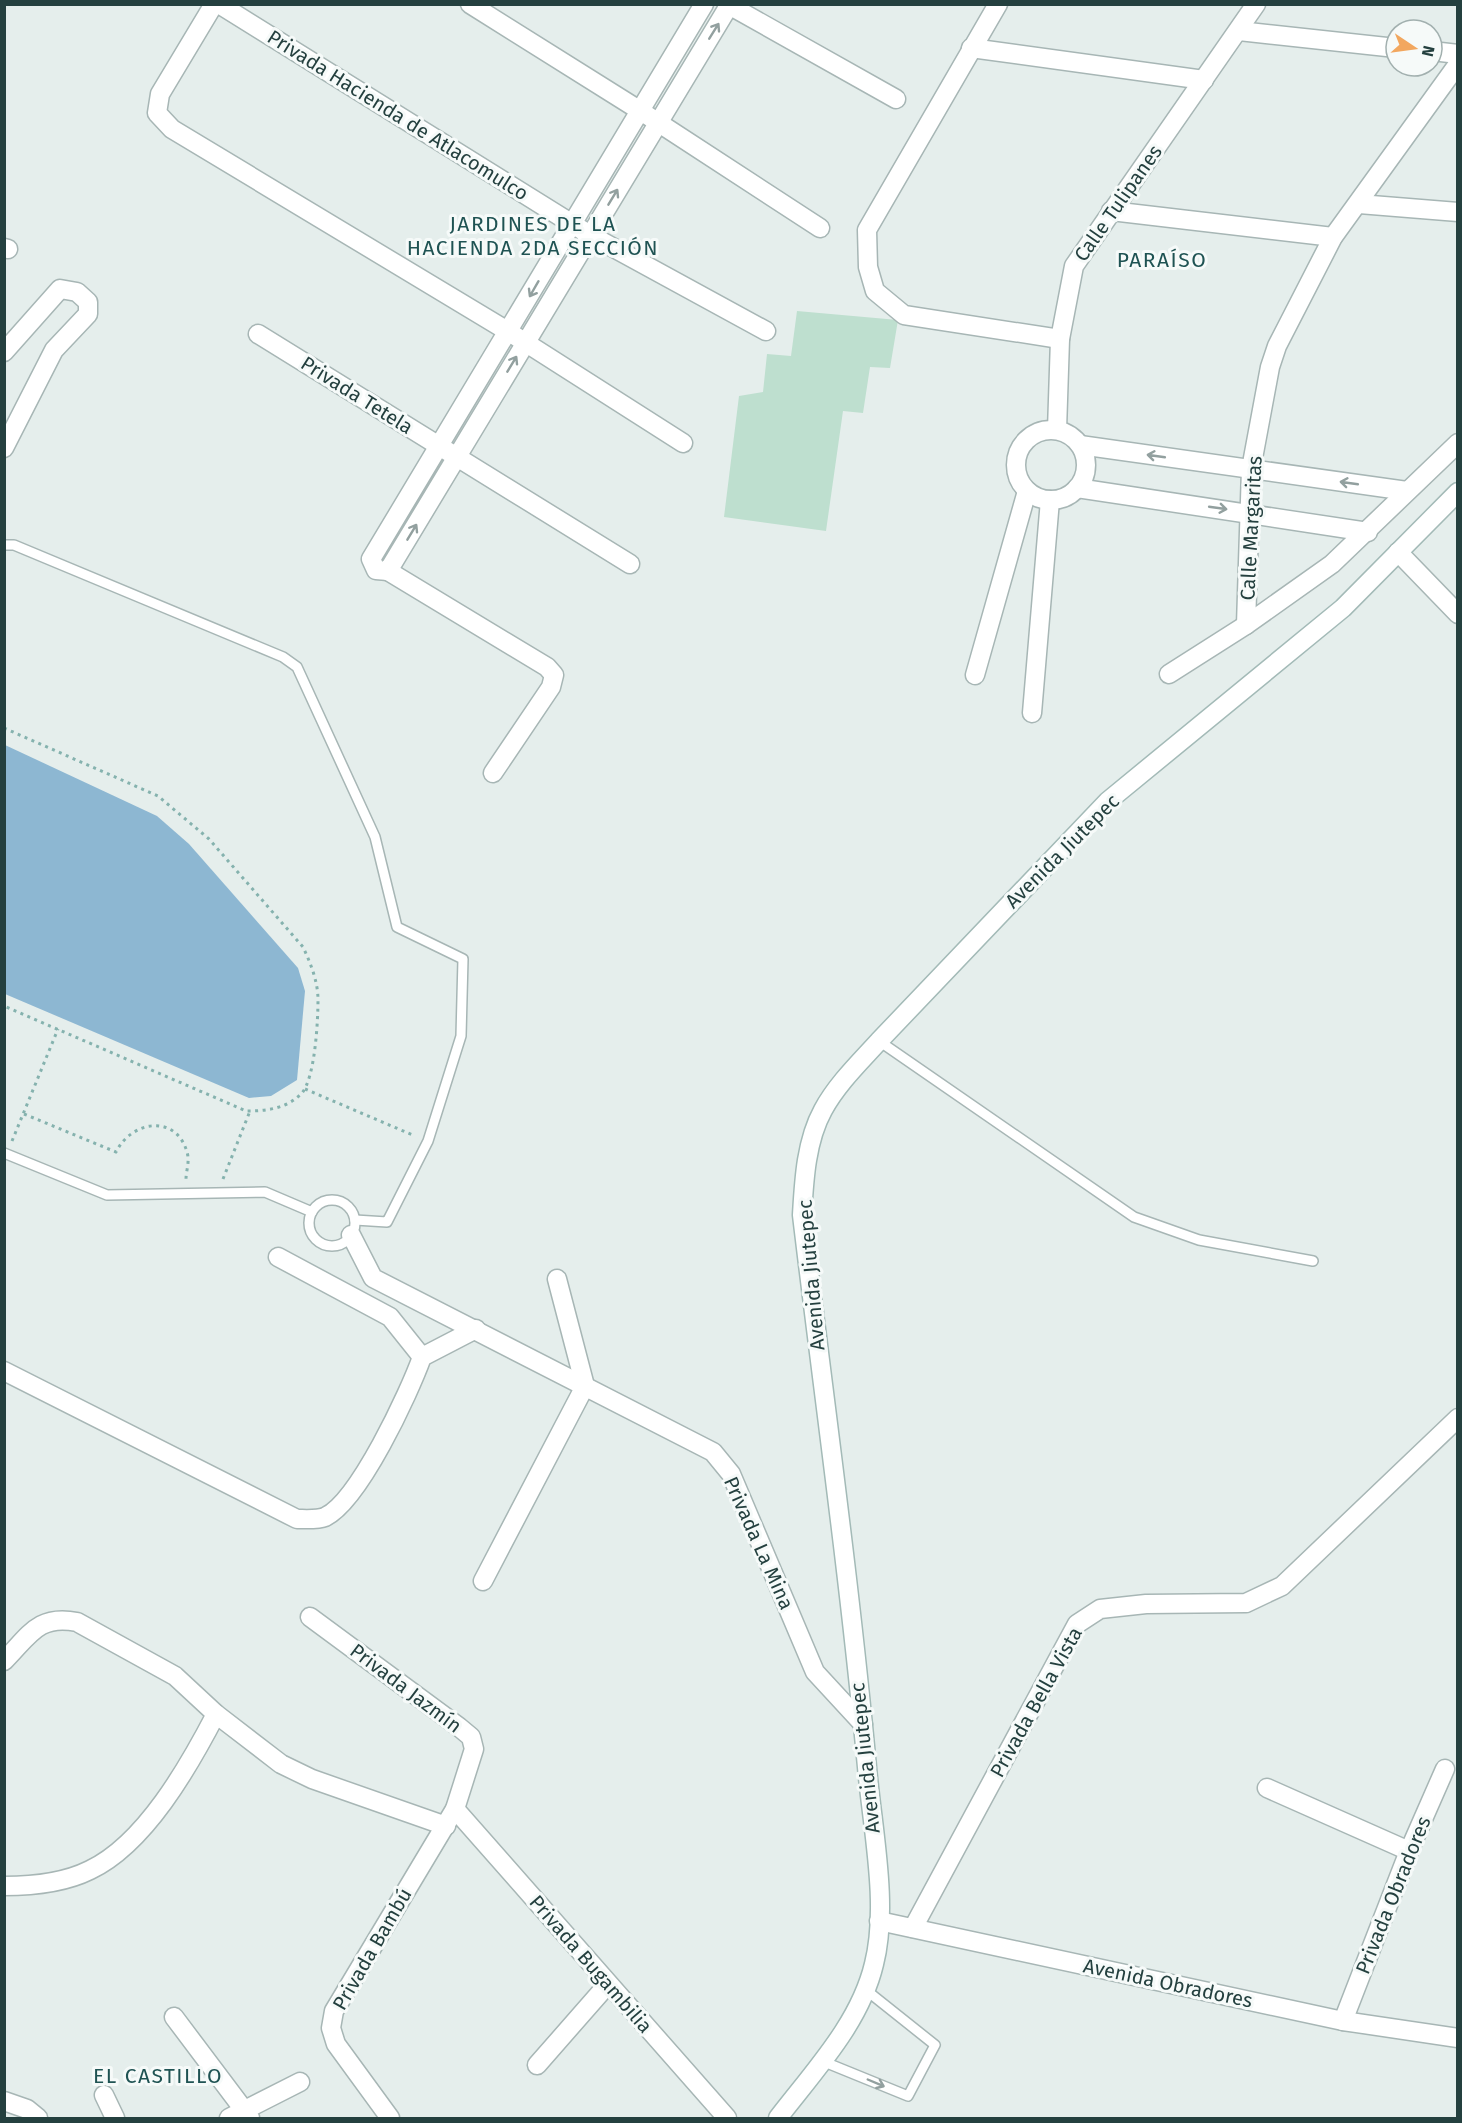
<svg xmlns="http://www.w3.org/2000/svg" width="1462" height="2123" font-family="'Fira Sans',sans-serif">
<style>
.garden{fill:#bedfcf}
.water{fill:#8db7d2}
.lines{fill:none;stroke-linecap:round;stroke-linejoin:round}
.lane-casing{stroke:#a7b6b5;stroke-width:12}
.street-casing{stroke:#a7b6b5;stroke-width:21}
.secondary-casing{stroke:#a3bab7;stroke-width:21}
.path{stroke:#85b2ae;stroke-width:3;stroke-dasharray:3 4.5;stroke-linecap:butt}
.lane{stroke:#fff;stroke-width:9}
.street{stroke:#fff;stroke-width:18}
.secondary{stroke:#fff;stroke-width:18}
.oneway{stroke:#92a09f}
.labels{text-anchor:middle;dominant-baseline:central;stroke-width:6;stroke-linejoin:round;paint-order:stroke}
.street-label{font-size:20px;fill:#24403f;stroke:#f6faf9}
.neighbourhood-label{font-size:21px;letter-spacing:1.5px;fill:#1f5353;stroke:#f6faf9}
</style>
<rect width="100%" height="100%" fill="#e5eeec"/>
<path class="garden" d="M797,311L898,320L890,368L870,367L863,413L843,411L826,531L724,517L739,396L763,392L767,354L791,356Z"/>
<path class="water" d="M5,745L157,816L189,844L298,968L305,991L297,1080L271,1096L249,1098L5,994Z"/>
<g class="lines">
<g class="lane-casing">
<g id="lane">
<path d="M4,545H14L283,657L297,667L375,837L397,927L463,959L461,1036L428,1141L387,1222L355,1220"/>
<path d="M879,1041L1134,1217L1199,1240L1313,1261"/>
<path d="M4,1153L107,1195L265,1192L312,1212"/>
<circle cx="332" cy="1223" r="23"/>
<path d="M822,2061L908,2096L935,2045L866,1990"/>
</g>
</g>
<g class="street-casing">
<g id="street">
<path d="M214,4L160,94L157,113L172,129L509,332L683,443"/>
<path d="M219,4L590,235L766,331"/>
<path d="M470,4L639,110L820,228"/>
<path d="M704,4L371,559L376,570L388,571L730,4"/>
<path d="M727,4L896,99"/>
<path d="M998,4L867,230L868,267L875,291L904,315L1060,339"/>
<path d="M1239,31L1396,48"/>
<path d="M971,48L1204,80"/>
<path d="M1432,51L1458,54"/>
<path d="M1359,204L1458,212"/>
<path d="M1111,211L1333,237"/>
<path d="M4,248L8,249"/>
<path d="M258,334L630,564"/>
<path d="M4,352L60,289L77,292L88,302V314L54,350L4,448"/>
<path d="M1057,430L1060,339L1074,266L1256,4"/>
<circle cx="1051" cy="465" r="35"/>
<path d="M1080,445L1407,491"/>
<path d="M1077,488L1368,532"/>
<path d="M1398,552L1458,614"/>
<path d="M388,571L547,667L554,675L551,687L493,773"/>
<path d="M1246,625L1251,469L1270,367L1277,346L1333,237L1458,64"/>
<path d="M1169,674L1246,625L1332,564L1458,443"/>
<path d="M975,675L1027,491"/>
<path d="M1032,713L1050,500"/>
<path d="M351,1235L373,1278L713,1452L731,1474L815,1672L863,1724"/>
<path d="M278,1257L390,1317L422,1357"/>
<path d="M4,1371L297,1519C305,1519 318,1520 325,1517C359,1501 409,1393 422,1357L476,1329"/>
<path d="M483,1581L585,1386L557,1279"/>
<path d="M310,1617L459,1727L471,1737L474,1749L455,1809L334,2011L331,2028L336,2044L390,2118"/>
<path d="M4,1661C29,1636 38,1614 77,1622L175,1676L216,1714L281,1764L312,1779L446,1826"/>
<path d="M1267,1788L1409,1851"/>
<path d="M455,1809L727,2118"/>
<path d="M4,1886C34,1886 64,1883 90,1870C145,1844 189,1766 216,1714"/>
<path d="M879,1921L1343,2021L1458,2038"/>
<path d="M913,1928L1077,1624L1100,1609L1146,1604L1246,1603L1282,1586L1458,1418"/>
<path d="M174,2017L250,2118"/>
<path d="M1343,2021L1409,1851L1445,1769"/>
<path d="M537,2065L608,1984"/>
<path d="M104,2095L115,2118"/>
<path d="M4,2101L27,2109L38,2118"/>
<path d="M229,2118L300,2082"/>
</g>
</g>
<g class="secondary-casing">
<path id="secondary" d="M778,2118C814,2071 860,2023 874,1964C889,1905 872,1827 867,1767C850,1583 824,1399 802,1215C804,1180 806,1141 823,1110C837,1084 860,1062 879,1041L1108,801L1343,608L1458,492"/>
</g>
<g class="path">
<path d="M4,728L158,796L209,839L303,947C311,964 318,982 318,1000C318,1021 315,1080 301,1094C286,1109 265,1111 246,1111L4,1006"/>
<path d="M305,1089L415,1136"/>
<path d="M24,1114L116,1152C132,1120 176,1114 187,1152C190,1162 186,1171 186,1179"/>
<path d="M12,1141L58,1029"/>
<path d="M223,1179L250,1111"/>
</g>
<use href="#lane" class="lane"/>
<use href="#street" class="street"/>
<use href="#secondary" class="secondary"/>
</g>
<defs><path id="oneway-shaft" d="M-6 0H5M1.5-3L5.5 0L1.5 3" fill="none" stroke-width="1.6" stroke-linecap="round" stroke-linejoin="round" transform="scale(1.5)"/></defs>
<g class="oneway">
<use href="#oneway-shaft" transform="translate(714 31) rotate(-58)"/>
<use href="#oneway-shaft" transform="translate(613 197) rotate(-59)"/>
<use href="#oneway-shaft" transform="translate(534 289) rotate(120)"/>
<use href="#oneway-shaft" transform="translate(512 364) rotate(-59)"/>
<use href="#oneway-shaft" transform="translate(1156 456) rotate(-172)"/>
<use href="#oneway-shaft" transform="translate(1349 483) rotate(-172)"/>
<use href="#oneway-shaft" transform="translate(1218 508) rotate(8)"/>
<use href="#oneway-shaft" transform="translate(412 532) rotate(-59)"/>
<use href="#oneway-shaft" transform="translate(876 2083) rotate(23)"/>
</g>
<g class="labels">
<g class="street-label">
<text transform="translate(398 115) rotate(32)">Privada Hacienda de Atlacomulco</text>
<text transform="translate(1118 203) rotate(-55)">Calle Tulipanes</text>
<text transform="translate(357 395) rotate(32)">Privada Tetela</text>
<text transform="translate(1251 528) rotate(-87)">Calle Margaritas</text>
<text transform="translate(1062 851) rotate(-45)">Avenida Jiutepec</text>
<text transform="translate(811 1275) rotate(-95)">Avenida Jiutepec</text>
<text transform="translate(759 1543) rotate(66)">Privada La Mina</text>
<text transform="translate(406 1688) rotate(37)">Privada Jazmín</text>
<text transform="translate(1036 1702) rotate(-61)">Privada Bella Vista</text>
<text transform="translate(865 1758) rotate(-96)">Avenida Jiutepec</text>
<text transform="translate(1393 1895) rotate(-68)">Privada Obradores</text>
<text transform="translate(372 1949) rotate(-60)">Privada Bambú</text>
<text transform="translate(591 1964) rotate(49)">Privada Bugambilia</text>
<text transform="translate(1168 1983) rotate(12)">Avenida Obradores</text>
</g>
<g class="neighbourhood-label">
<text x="533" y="224">JARDINES DE LA<tspan x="533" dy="24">HACIENDA 2DA SECCIÓN</tspan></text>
<text x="1162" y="260">PARAÍSO</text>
<text x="158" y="2076">EL CASTILLO</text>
</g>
</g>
<rect width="1462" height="2123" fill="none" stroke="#24403f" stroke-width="12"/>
<g transform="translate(1414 48) rotate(103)"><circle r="28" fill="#f6faf9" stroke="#a2b0af" stroke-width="1.5"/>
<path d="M0-4.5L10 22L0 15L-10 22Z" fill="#f2a75f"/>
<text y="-9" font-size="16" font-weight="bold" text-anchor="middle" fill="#24403f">N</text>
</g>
</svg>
